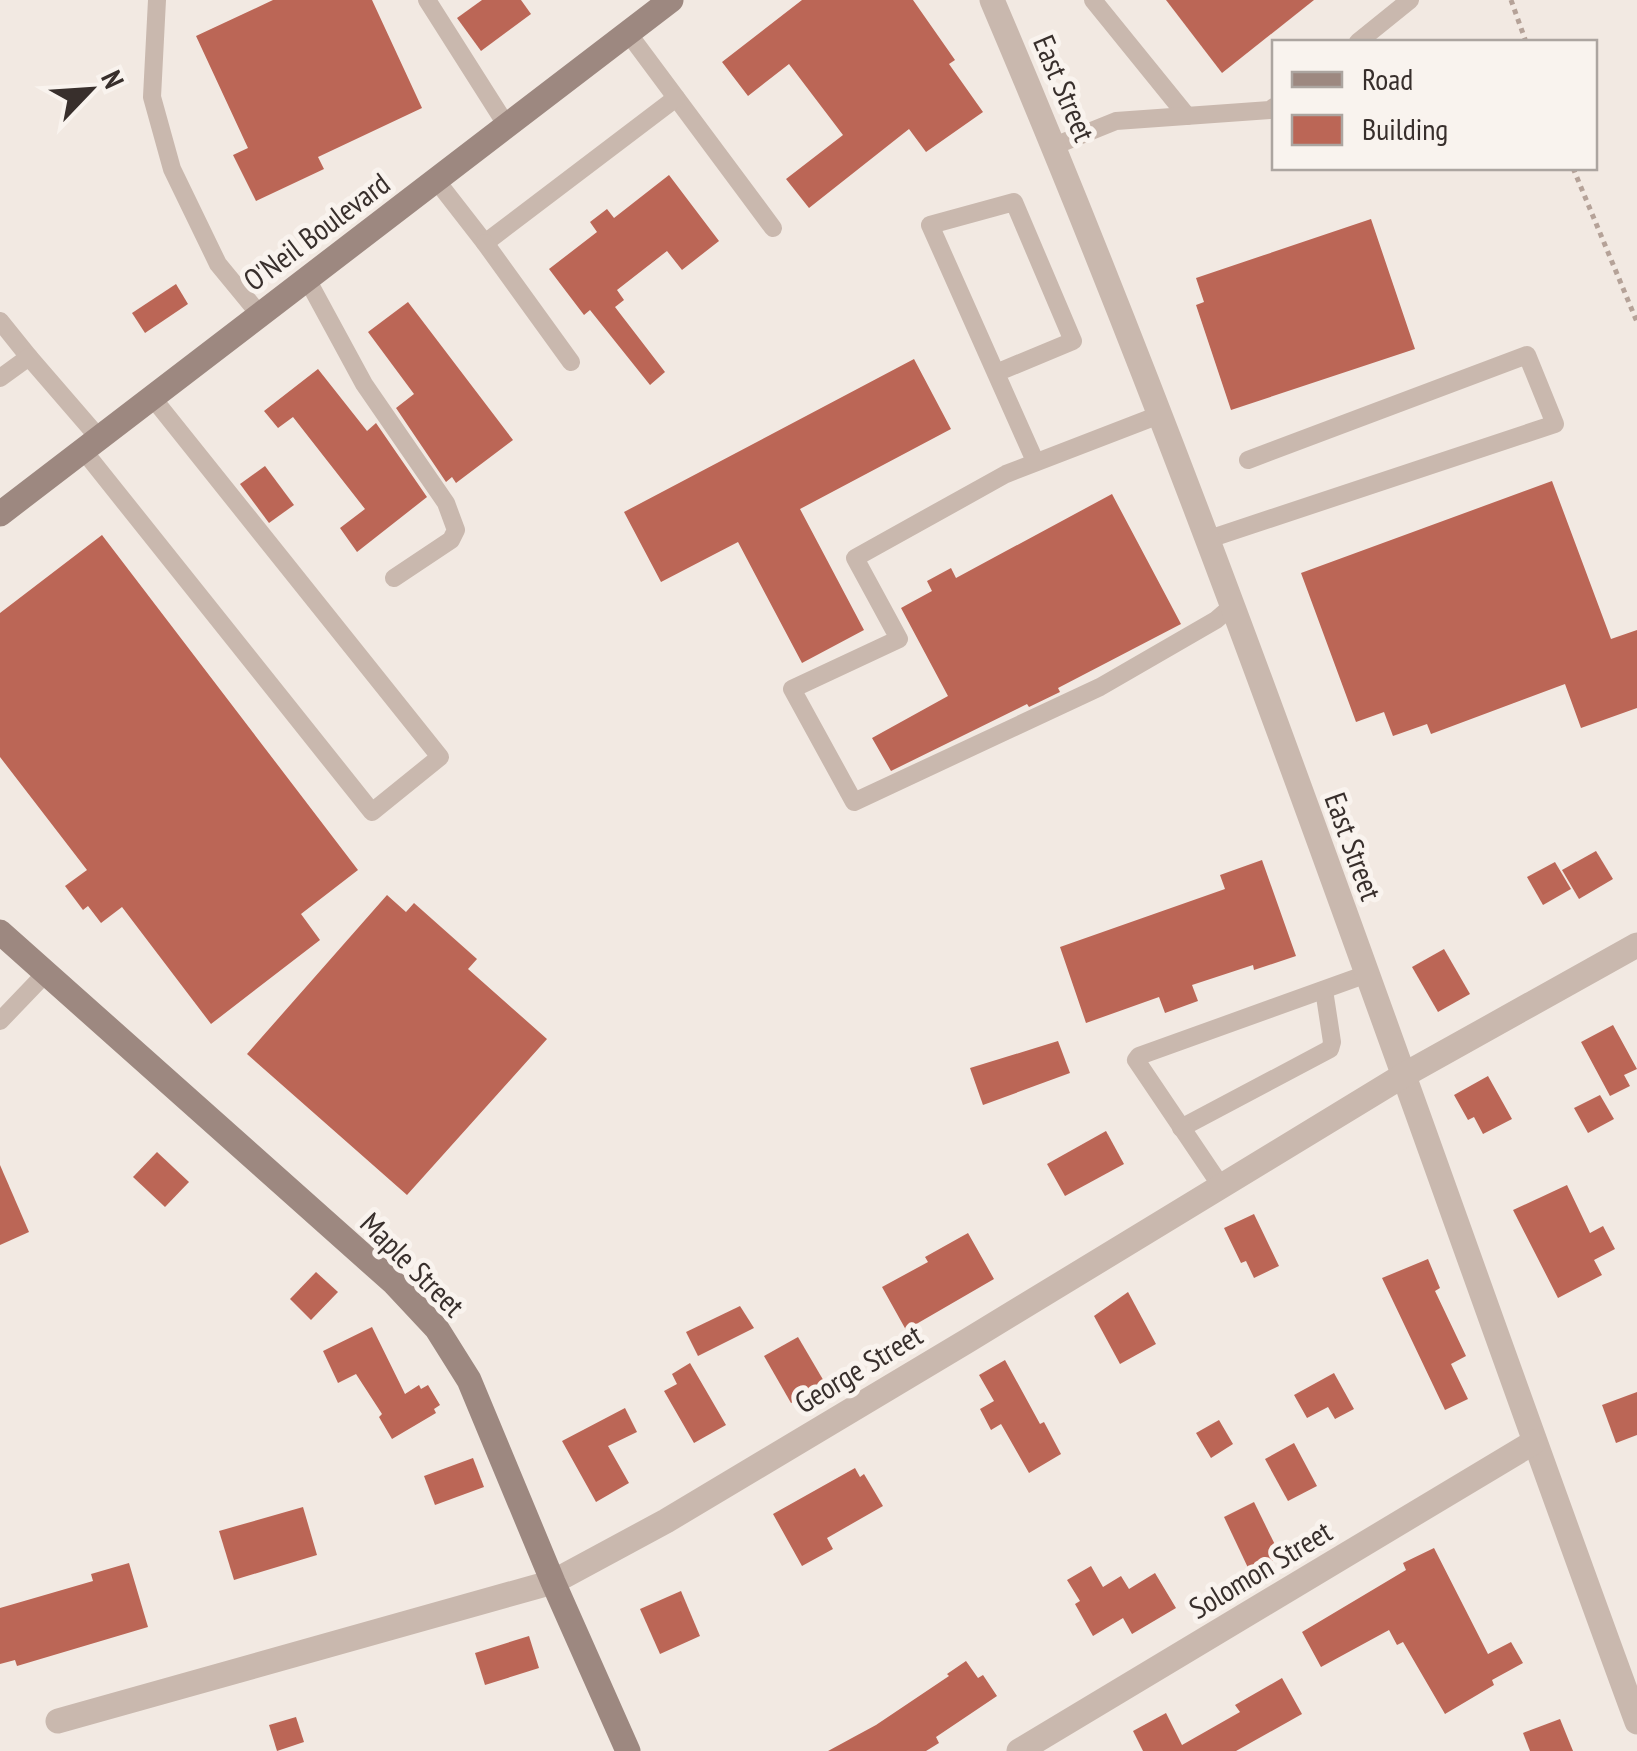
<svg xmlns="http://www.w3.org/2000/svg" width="1637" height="1751" font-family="'PT Sans Narrow',sans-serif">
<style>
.building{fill:#bb6656}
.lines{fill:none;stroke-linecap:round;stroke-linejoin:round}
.path{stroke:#b5a298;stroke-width:5;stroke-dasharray:5 5;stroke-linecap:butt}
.service{stroke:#c9b8ae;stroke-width:18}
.minor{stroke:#c9b8ae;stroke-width:25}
.secondary{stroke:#9d8880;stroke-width:25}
.labels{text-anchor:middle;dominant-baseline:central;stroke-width:10;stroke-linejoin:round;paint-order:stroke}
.street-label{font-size:30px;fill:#382f2c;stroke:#f9f3ee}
</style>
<rect width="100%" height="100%" fill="#f2e9e2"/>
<g class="building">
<path d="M273,0H372L422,108L318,157L324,169L256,201L233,155L248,148L196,36Z"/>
<path d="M482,0H521L531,14L481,51L457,18Z"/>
<path d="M802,0H913L955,60L949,64L983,112L926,152L909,129L809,208L786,179L843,135L789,64L748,96L722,62Z"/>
<path d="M1166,0H1314L1222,73Z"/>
<path d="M669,175L719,241L682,270L667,251L617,290L624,300L615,307L665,372L650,385L590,310L584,315L549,269L597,232L590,222L607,209L614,218Z"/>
<path d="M1371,219L1415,349L1231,410L1196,305L1204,302L1196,278Z"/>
<path d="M176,284L188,304L145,333L132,313Z"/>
<path d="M408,302L513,440L456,483L452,477L446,482L396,408L414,394L368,332Z"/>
<path d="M914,359L951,429L800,509L864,630L802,663L738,542L661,582L624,512Z"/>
<path d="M318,369L367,431L376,423L427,497L357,552L340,528L365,509L293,417L278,428L264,411Z"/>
<path d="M265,466L294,505L269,523L240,484Z"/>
<path d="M1552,481L1611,639L1637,630V708L1581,728L1565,684L1431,734L1427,724L1393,736L1384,712L1356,722L1301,573Z"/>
<path d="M1112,494L1181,624L1058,688L1060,692L1029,707L1027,704L891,771L872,738L948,696L901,608L932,591L927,581L951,568L956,578Z"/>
<path d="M102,535L358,870L301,914L320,940L211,1024L122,907L101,923L88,906L83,910L65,886L87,870L0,757V613Z"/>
<path d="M1596,851L1613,879L1579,899L1562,870Z"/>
<path d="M1262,860L1296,956L1254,970L1253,965L1192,985L1198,1001L1165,1013L1159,997L1086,1023L1060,947L1225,889L1220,875Z"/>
<path d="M1555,862L1571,889L1543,905L1527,877Z"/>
<path d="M387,895L406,912L414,903L477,959L468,969L547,1039L407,1195L247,1054Z"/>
<path d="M1444,949L1470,994L1438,1012L1412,967Z"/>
<path d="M1613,1025L1637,1069L1624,1075L1630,1086L1610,1096L1581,1042Z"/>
<path d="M1058,1041L1070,1073L983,1105L970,1068Z"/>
<path d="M1488,1076L1512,1119L1483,1134L1474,1117L1468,1120L1454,1095Z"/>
<path d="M1600,1095L1614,1119L1588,1133L1574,1108Z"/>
<path d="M1106,1131L1124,1164L1065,1196L1047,1164Z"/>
<path d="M157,1152L189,1182L165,1207L133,1177Z"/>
<path d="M0,1165L29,1232L0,1245Z"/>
<path d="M1567,1185L1590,1233L1603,1226L1615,1249L1594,1260L1602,1275L1558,1298L1513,1210Z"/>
<path d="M1254,1214L1279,1266L1254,1278L1246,1261L1241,1263L1224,1228Z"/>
<path d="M968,1233L994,1279L906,1330L882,1287L928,1262L925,1257Z"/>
<path d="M1428,1259L1440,1288L1435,1291L1466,1356L1451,1364L1468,1399L1445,1410L1382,1278Z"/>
<path d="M316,1272L338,1292L311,1320L290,1299Z"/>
<path d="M1128,1292L1156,1344L1120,1364L1094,1316Z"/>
<path d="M740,1306L754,1328L698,1356L686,1332Z"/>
<path d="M372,1327L405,1394L419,1385L421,1389L428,1385L440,1405L434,1409L436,1413L392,1439L379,1417L382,1414L356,1374L338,1383L323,1351Z"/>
<path d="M798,1337L825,1383L791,1403L764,1356Z"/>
<path d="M1005,1360L1040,1424L1044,1422L1061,1454L1029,1473L1001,1424L991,1430L980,1409L994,1401L979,1375Z"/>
<path d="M690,1363L726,1425L694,1443L664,1391L677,1384L672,1374Z"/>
<path d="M1334,1373L1354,1409L1335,1419L1328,1407L1307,1418L1294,1395Z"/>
<path d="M1637,1392V1435L1616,1443L1602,1405Z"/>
<path d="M625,1408L637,1432L608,1446L629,1483L596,1502L562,1441Z"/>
<path d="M1219,1420L1233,1444L1211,1458L1196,1433Z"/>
<path d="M1294,1443L1317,1486L1288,1501L1265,1459Z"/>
<path d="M473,1458L484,1487L435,1505L424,1476Z"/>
<path d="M855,1468L860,1477L864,1474L883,1506L827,1538L833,1549L802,1566L773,1514Z"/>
<path d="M1254,1502L1281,1557L1250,1572L1224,1517Z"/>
<path d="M303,1507L317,1555L234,1580L219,1531Z"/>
<path d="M1434,1548L1488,1654L1511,1642L1523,1663L1492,1680L1494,1685L1445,1714L1403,1642L1397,1645L1389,1630L1321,1667L1302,1632L1406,1570L1403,1563Z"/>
<path d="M129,1563L148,1627L17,1666L15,1660L0,1664V1608L93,1581L91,1574Z"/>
<path d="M1091,1566L1103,1587L1121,1576L1129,1589L1155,1573L1176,1608L1132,1634L1123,1618L1093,1636L1075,1604L1080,1601L1067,1580Z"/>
<path d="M681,1591L700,1636L660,1654L640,1609Z"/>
<path d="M529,1636L539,1668L485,1685L475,1653Z"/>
<path d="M966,1661L978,1678L983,1675L997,1696L936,1737L939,1743L926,1751H828L876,1725L949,1676L947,1674Z"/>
<path d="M1282,1678L1302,1714L1236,1751H1143L1133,1731L1166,1713L1182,1745L1240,1712L1235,1705Z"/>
<path d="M296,1717L304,1742L277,1751L269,1725Z"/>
<path d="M1560,1719L1573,1751H1530L1523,1733Z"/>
</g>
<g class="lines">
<g class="path">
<path d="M1511,0L1526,42"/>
<path d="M1573,168L1637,322"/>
</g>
<g class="service">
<path d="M157,0L152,97L172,169L218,264L260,315"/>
<path d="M427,0L507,126"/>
<path d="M1093,0L1187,116"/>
<path d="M628,33L773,228"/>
<path d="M1358,42L1410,0"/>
<path d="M1054,146L1116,121L1270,110L1274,107"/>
<path d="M436,180L485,243L676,98"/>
<path d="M485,243L571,362"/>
<path d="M307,279L364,384L446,503L456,530L451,540L394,578"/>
<path d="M0,321L29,357"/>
<path d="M996,373L1073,341L1014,202L930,225L1035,461"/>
<path d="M0,378L29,357L99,438"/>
<path d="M1159,415L1006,474L855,558L899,639L792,689L854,802L1100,687L1216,620L1231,607"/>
<path d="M83,450L372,812L440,757L152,397"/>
<path d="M1206,540L1555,424L1527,355L1248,460"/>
<path d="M0,1021L46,973"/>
<path d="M1181,1128L1330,1049L1332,1042L1324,990"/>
<path d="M1221,1186L1136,1060L1139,1056L1367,974"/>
</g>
<g class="minor">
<path d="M992,0C1232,564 1425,1147 1637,1722"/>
<path d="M58,1721L553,1582L666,1521L967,1341L1404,1075L1637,945"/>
<path d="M1019,1751L1534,1442"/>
</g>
<g class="secondary">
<path d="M0,514L671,0"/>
<path d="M0,932L394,1283L437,1329L469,1380L553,1582L628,1751"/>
</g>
</g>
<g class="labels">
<g class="street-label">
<text transform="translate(1065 88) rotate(67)">East Street</text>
<text transform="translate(316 231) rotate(-37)">O'Neil Boulevard</text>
<text transform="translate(1354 846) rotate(70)">East Street</text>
<text transform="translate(413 1264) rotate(45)">Maple Street</text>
<text transform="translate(858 1368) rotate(-31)">George Street</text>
<text transform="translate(1260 1569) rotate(-31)">Solomon Street</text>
</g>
</g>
<rect x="1272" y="40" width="325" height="130" fill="#f9f3ee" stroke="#aca5a0" stroke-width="2.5"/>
<rect x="1292" y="72" width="50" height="15" fill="#9d8880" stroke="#aca5a0" stroke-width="2.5"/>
<text x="1362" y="90" font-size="30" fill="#382f2c">Road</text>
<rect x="1292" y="115" width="50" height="30" fill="#bb6656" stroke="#aca5a0" stroke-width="2.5"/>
<text x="1362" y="140" font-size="30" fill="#382f2c">Building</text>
<g transform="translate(90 90) rotate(65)" stroke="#f9f3ee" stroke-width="8" paint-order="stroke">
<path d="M0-8L18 38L0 25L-18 38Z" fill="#382f2c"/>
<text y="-15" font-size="28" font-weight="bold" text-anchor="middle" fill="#382f2c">N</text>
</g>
</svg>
